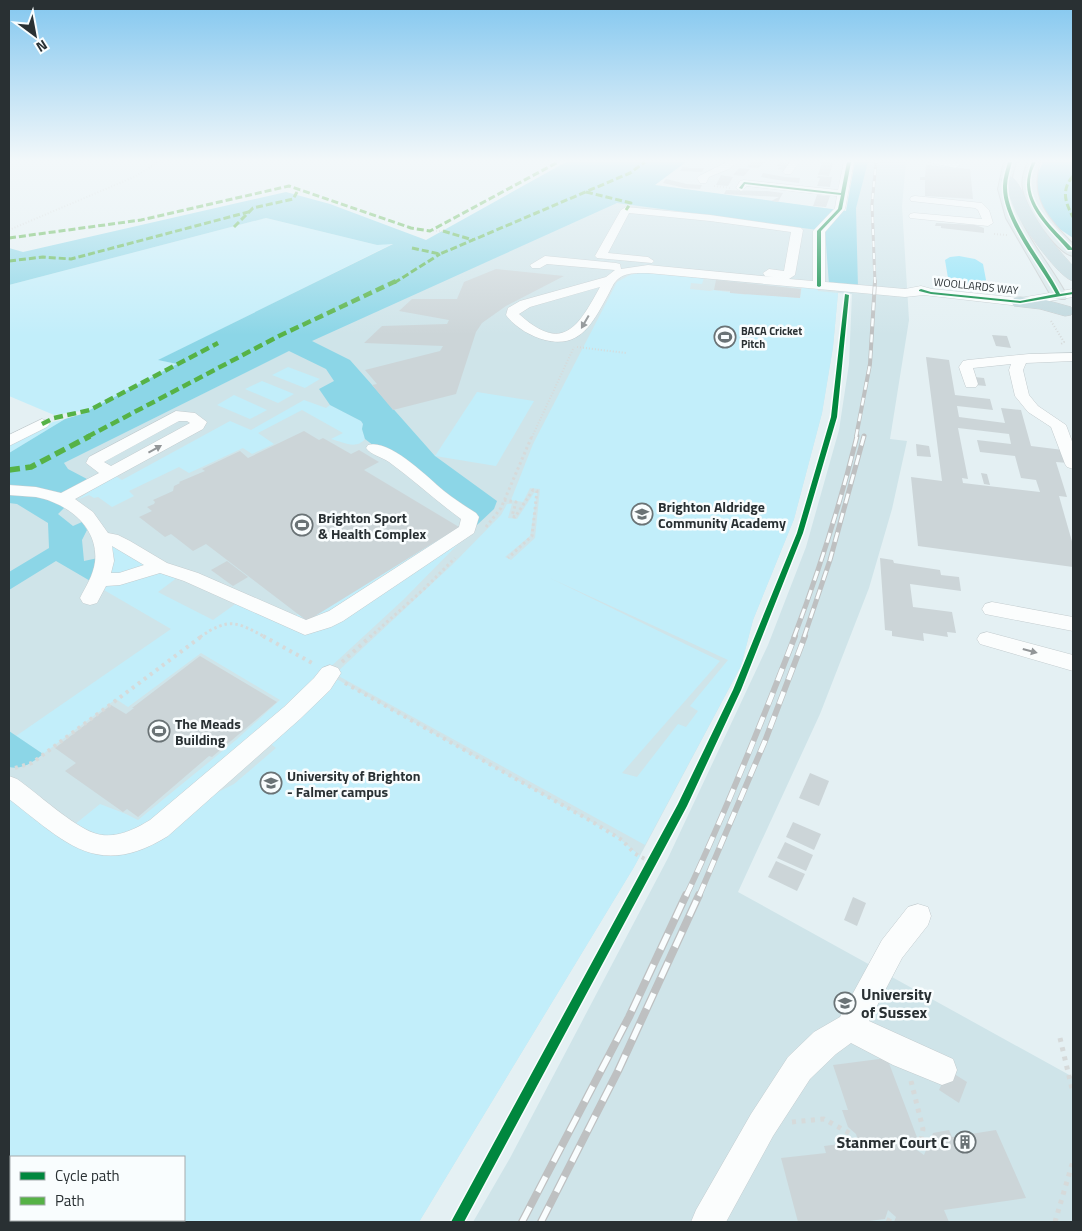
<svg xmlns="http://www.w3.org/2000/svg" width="1082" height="1231" font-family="'Titillium Web',sans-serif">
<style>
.built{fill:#cfe4e9;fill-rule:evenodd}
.green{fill:#c2eefa;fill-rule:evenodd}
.forest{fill:#8cd6e7}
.water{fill:#8ce3f9}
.building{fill:#ccd5d8;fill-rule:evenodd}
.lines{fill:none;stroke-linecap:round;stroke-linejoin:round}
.minor-casing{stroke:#c3cccf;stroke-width:1}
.major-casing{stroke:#c7ccce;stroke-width:2}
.highway-casing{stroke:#c7ccce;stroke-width:1}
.path-far3{stroke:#d6dada;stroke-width:2;stroke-dasharray:1 2;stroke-linecap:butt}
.path-far2{stroke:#d6dada;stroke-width:3;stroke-dasharray:2.5 3;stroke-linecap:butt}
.path-far1{stroke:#d6dada;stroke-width:4;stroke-dasharray:3 4.5;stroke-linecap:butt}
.path{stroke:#d6dada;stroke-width:5;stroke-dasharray:4 5.5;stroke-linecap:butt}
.minor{fill:#fbfdfd;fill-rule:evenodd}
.major{fill:#d8e7ea;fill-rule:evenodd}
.highway{fill:#c0d8de;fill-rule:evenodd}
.rail-far4-casing{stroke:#bec0c1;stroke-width:3}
.rail-far3-casing{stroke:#bec0c1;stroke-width:4}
.rail-far2-casing{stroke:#bec0c1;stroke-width:5}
.rail-far1-casing{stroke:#bec0c1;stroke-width:6}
.rail-casing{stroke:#bec0c1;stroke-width:8}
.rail-far4{stroke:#f9fdfe;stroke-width:2;stroke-dasharray:6;stroke-linecap:butt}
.rail-far3{stroke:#f9fdfe;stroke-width:2.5;stroke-dasharray:8;stroke-linecap:butt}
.rail-far2{stroke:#f9fdfe;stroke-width:3;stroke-dasharray:10;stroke-linecap:butt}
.rail-far1{stroke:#f9fdfe;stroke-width:4.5;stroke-dasharray:13;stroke-linecap:butt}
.rail{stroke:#f9fdfe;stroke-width:5.5;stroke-dasharray:17;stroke-linecap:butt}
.quiet-far2{stroke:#56b246;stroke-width:3;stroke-dasharray:7 3;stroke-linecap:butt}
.quiet-far1{stroke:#56b246;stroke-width:4.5;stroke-dasharray:9 4.5;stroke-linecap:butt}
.quiet{stroke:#56b246;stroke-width:5.5;stroke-dasharray:11 5.5;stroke-linecap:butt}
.cycleway-casing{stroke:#f9fdfe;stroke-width:3}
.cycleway{fill:#00873e;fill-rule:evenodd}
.oneway{fill:#929698}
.labels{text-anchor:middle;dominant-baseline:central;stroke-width:5;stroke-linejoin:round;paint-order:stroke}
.far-street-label{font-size:11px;fill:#293033;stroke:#f9fdfe}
.far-poi-label{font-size:11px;font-weight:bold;fill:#293033;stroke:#f9fdfe;text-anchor:start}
.poi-label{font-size:14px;font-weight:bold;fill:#293033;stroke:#f9fdfe;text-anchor:start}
.near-poi-label{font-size:16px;font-weight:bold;fill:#293033;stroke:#f9fdfe;text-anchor:start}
</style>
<rect width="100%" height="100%" fill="#e4f0f3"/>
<path class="built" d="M855,162H906L902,206L909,320L890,439L907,441L892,509L869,588L820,714L738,892L1073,1077V1222H473L510,1158L668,858L768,645L806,547L839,430L849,364L852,294L838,293L833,347L822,413L794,519L753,620L741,666L634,867L419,1222H9V481L64,463L300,345L654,185L846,211ZM11,1157H184V1220H11Z"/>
<g class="green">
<path d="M266,218L377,245L394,243L159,360L178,364L90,410L82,412L81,411L54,415L9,396V285Z"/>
<path d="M644,272L704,278L702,284L691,283L690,289L710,291L714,290L747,295L743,293L800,298L802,286L817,287L818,291L838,293L833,347L822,413L794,519L753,620L741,666L645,845L335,674L452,565L501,515L507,504H512L508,518L517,519L534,493H537L530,536L505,557L511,560L535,538L540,489L530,488L523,502L511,500L533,444L617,282L630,275ZM550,578L728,660L690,706L698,711L686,727L678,724L637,777L622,773L720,661Z"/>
<path d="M288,367L320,379L305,388L272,375Z"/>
<path d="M262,381L294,394L278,403L245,389Z"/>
<path d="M477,392L534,401L496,466L435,456Z"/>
<path d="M234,395L267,410L250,419L217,405Z"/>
<path d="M304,400L326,408L330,405L361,421L363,424L362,429L365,439C356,450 343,442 331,439L343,433L302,410L258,433L274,444L252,454L243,448L189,473L179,467L129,491L134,496L112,507L98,497L94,498L89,495L77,500L114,475L122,480L230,421L251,430Z"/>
<path d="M65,419L9,453V445L53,422Z"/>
<path d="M459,527L470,532L403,600L169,816L110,843L74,825L100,804L126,814L138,820L236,740L280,700L201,653L128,707L116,699L43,754L16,736L171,629L104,590L108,581L101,538L178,577L158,592L213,620L241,600L288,621L298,614L307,620Z"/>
<path d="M333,677L615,835L640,856L634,867L419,1222H9V786L68,828L111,846L234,784L276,748L263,738ZM11,1157H184V1220H11Z"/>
</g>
<g class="forest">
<path d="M566,162H686L655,185L846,211L855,162H868L856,208L858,288L829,284L825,231L617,203L312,341L350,360L435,456L497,501L494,509L477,525L365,439L362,429L363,424L361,421L330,405L319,389L334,381L326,369L289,351L64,463L68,469L87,479L61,500L65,507L58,514L73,526L82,522L87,530L82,540L84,561L98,558L92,582L56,561L9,590V572L49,548L48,523L17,504L9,503V453L65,419L82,414L177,364L158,360L393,244L377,245L266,218L9,285V248L23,252L286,192L330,204L426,240Z"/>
<path d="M1043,162H1073V238L1052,224L1039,201L1036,187L1037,175Z"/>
<path d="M9,731L43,754C33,762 23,770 9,767Z"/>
</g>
<path class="water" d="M959,256L975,259L983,264L986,280L984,283L964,285L948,278L945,260L950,257Z"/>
<g class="building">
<path d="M752,162H765L758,168L747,167Z"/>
<path d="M781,162L789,164L784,170L777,169L782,166H777Z"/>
<path d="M822,162L833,163L829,176L818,175Z"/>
<path d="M926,165L970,169L973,199L925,196V180H920V177H925Z"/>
<path d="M683,167L689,168H704L702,172L680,171Z"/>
<path d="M739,168L750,169L744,176L733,175Z"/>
<path d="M763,173L785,177L800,178L799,183L784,181L761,177Z"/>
<path d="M721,175L733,177L728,186L716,185Z"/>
<path d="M818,176L832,177L830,187L817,186L820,178H817Z"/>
<path d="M666,179L687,184L702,185L700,189L685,188L663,183Z"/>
<path d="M726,190L767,191L783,193L778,202L771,201L779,197L724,194Z"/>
<path d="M817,195L830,196L826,207L813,206Z"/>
<path d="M936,223L975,225L984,228V233L941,228V226H935Z"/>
<path d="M496,269L564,276L506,306L482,323L476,332L456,394L393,410L372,385L377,384L365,370L440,351L443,346L364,343L382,326L447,324L449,320L399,311L412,299H457L464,282Z"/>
<path d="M716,280L801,289L800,298L730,293V291L714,290Z"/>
<path d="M992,335L1007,336L1011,348L996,346Z"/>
<path d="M926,357L949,360L955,395L990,399L993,410L957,406L959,417L1005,423L1001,408L1021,410L1031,446L1063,450L1068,463L1056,462L1067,497L1059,496L1073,545V567L918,546L911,477L942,481ZM958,428L1009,434L1011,444L977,440L980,452L1015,456L1021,478L1036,480L1040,492L963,483L962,478L968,479Z"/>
<path d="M974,377L984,378L986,386L975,385Z"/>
<path d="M304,431L319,440L323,438L351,454L359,450L379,462L364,470L459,527L307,621L206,544L193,551L171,534L165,537L139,517L152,511L147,507L154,504L155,502L153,500L173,491L174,486L180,483L179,482L205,471L202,469L240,451L248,458Z"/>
<path d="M916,444L929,446L931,457L917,456Z"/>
<path d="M981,473L987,474L990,485L984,484Z"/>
<path d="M880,558L893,560L894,563L940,570L941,575L959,577L961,591L910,584L913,607L952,612L956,633L947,632L948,637L923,633L924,641L892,636V631L885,630Z"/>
<path d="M227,561L248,577L233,586L211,570Z"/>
<path d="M200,656L277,702L212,757L209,756L138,817L127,809L123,812L65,771L76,763L55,748L111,705L126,714L134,708H132Z"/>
<path d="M810,773L829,781L819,806L799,798Z"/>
<path d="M793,822L821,834L814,850L786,837Z"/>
<path d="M785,842L813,855L806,871L777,858Z"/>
<path d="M776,861L805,874L797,891L768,877Z"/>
<path d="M853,897L866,903L857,926L844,920Z"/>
<path d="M887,1058L918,1140L914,1148L924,1155L933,1133L949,1130L952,1137L996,1130L1026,1198L944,1210L949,1222H894L896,1217L888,1210L885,1219L861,1222H798L781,1158L826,1153L824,1146L840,1144L849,1151L861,1150L856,1134L848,1127L842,1110H848L833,1065Z"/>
<path d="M948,1070L967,1082L959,1103L939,1090Z"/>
</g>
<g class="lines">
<g class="minor-casing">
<g id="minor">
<path d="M727,162H738L729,169L709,177L706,183H700L697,178L699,176Z"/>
<path d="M790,162H799L791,174H785L783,172Z"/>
<path d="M844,162H854L845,209L825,232V282L905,289L921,286L932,289L1020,298L1073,289V297L1020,306L924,295L905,297L648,273C638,273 626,272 618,279C613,283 611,290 608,295C593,322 581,349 545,340C530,336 515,327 506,315L508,308L520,301L606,277L615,270L547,264L540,268H532L530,265L545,256L616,263L620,264L621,269L648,265L773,277L765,276L763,273L769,269L784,271L791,232L710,221L629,213L608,253L648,257L654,261L652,263L597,258L595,256L621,210L626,207L710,215L801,228L803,230L795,275L789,279L813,281V231L835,208L837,196L747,186L741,191L736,188L740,181L744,180L838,190ZM600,287C578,327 563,354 519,314L530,307Z"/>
<path d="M929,162H956L960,165L955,168Z"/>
<path d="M915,196L982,203L989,210L993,223L988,226L910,218L909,216L910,214L914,213L982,219L978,210L975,208L911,201L910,199L911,197Z"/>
<path d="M1073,353V361L1026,363L1023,370L1029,395L1038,406L1066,425L1073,444V469L1067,467L1065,464L1051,427L1028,412L1015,396L1009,370L1011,364L973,368L978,384L976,387H966L959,367L963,361L968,360L1029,354Z"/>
<path d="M176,411L195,413L207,422L203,429L75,499L93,512L108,533L118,535L130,541L167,563L198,573L306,620L329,611L459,527L461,519C436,501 414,480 389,462C382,457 371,455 366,448L368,445C390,439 427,477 444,491C454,499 465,506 476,513L479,517L474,533L343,621L331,627L305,635L184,581L160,573L120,585L106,586L97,603L90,605L83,603L80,598C86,586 93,576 95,562C99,527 67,503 36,497C27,496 18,496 9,495V485L36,487L61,493L99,473L86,463L89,457ZM179,421H187L190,423L111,466L104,462ZM112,546L144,565L119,573H111L114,561Z"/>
<path d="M42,419L47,421L50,424L47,427L9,446V435Z"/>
<path d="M992,602L1073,617V631L985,614L982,609L985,604Z"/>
<path d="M987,632L1073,655V671L980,644L977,639L980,634Z"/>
<path d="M330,665L338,668L341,673L330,690L300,719L168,836C97,880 65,842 9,799V776L17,779C37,793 73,826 94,833C113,840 134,830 150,820L284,707L314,678L322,668Z"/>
<path d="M918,904L928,907L931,916L928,925L902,958L869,1021L953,1059L957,1070L953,1081L942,1085L893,1065L851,1043L836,1054L810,1079L773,1136L726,1222H691L696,1210L751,1114L788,1057L814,1032L840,1017L882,940L908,907Z"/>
</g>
</g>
<g class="major-casing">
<g id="major">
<path d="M1004,162H1016C1014,170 1011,178 1011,185C1011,222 1051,264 1067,296L1065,299H1053L1006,218L998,189Z"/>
<path d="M1028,162H1040C1028,198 1049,220 1073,244V256C1056,253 1026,207 1023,189C1021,180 1024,171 1028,162Z"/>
</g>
</g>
<g class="highway-casing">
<g id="highway">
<path d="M1007,175C1016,177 1020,188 1024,195C1036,223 1053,244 1073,266V281C1059,278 1024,228 1017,214C1011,202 1008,190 1000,179Z"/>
<path d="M1020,297L1042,299L1071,307L1073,312L1071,315L1065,316L1040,309L1014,306L1011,302L1014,298Z"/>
</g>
</g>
<g class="path-far3">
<path d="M714,186L730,188"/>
<path d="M297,192L303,191"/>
<path d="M9,230L134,177L159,162"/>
<path d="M430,231H443"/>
<path d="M994,234L1007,235"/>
<path d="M1051,321L1064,342L1061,344"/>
<path d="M577,347L626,353"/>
<path d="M532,437L574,347"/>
</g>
<g class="path-far2">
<path d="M504,500L516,502L512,516L515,517L533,490L537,491L532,536L508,558"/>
<path d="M486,527L501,508L532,436"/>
<path d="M200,637C229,617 237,622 265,637"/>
<path d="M370,637L424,589L455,558"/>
</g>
<g class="path-far1">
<path d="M263,636L314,664"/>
<path d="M342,662L371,636"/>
<path d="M345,683L591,821L622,840L634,853L652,863"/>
<path d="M15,768L32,763L202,636"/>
</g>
<g class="path">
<path d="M1060,1038L1073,1093"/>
<path d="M911,1081L923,1129L919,1151"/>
<path d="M792,1122L824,1119L851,1134"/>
<path d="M888,1222L892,1214"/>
<path d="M1055,1222L1073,1161"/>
</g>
<use href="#minor" class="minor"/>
<use href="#major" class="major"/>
<use href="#highway" class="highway"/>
<g class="rail-far4-casing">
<path id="rail-far4" d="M875,283L872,204L876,162"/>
</g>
<g class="rail-far3-casing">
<path id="rail-far3" d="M856,437L870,364L875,281"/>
</g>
<g class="rail-far2-casing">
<g id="rail-far2">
<path d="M794,637C819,571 840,505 857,436"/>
<path d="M804,637L830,560L864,436"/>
</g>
</g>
<g class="rail-far1-casing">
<g id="rail-far1">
<path d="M686,896C726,811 761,724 795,636"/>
<path d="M699,896L765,741L805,636"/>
</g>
</g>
<g class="rail-casing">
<g id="rail">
<path d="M522,1222L629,1017L686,895"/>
<path d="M541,1222L618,1071L699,895"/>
</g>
</g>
<use href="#rail-far4" class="rail-far4"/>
<use href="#rail-far3" class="rail-far3"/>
<use href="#rail-far2" class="rail-far2"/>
<use href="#rail-far1" class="rail-far1"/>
<use href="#rail" class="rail"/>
<g class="quiet-far2">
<path d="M1073,176C1061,190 1065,202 1073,217"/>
<path d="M586,192L631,203L626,210"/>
<path d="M234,227L253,208L293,199L297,192"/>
<path d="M443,231L473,240"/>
<path d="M9,238L141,220L289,186L411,228L430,231L558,162"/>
<path d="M412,248L440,254L630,173L645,162"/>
<path d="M9,261L43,257L71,259L252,211"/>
<path d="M394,283L440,254"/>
</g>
<g class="quiet-far1">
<path d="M42,424L54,418L90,410L218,343"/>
<path d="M87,437L279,336L396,281"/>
</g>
<path class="quiet" d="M9,470L31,467L90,436"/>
<g class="cycleway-casing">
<g id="cycleway">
<path d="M847,162H851L842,209L821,231V286L819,287L817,286V231L838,209L841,195L745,184L742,189L739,188L744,182L841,193Z"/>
<path d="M1008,162H1012C1010,170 1007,178 1007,186C1006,220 1045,263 1060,294L1073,292V294L1020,303L931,294L919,291V290L921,289L931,292L1020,301L1056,294C1040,264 1002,220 1003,186C1003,178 1006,170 1008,162Z"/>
<path d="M1032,162H1036C1034,166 1032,170 1031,174C1024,203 1054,229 1072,248V250H1068C1053,232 1028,211 1027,185C1027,177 1029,170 1032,162Z"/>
<path d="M845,294L849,295L837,417L803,533L741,690L687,806L655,866L464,1222H451L678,804L733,690L797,533L831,417Z"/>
</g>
</g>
<use href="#cycleway" class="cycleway"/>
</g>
<defs><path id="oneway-solid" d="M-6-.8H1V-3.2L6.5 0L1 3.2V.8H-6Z" transform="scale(1.25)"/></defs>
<g class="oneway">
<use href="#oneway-solid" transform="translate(585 322) rotate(120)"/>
<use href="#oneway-solid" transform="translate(155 449) rotate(-29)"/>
<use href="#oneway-solid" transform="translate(1030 651) rotate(15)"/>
</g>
<linearGradient id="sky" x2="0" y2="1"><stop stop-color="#83c7ef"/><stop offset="0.48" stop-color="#f3f8fa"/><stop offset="1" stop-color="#f3f8fa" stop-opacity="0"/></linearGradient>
<rect width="1082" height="335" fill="url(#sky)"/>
<defs>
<g id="stadium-ring" transform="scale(1.125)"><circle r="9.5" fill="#f9fdfe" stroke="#6a7376" stroke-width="1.5"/><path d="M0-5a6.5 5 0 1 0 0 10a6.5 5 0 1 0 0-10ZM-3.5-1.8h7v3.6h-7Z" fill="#6a7376"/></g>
<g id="school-ring" transform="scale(1.125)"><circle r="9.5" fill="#f9fdfe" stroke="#6a7376" stroke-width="1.5"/><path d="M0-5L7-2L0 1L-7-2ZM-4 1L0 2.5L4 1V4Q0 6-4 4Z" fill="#6a7376"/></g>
<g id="university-ring" transform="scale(1.125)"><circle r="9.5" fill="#f9fdfe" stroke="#6a7376" stroke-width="1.5"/><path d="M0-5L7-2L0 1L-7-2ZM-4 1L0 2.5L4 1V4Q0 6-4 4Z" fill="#6a7376"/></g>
<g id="building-ring" transform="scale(1.125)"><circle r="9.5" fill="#f9fdfe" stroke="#6a7376" stroke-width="1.5"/><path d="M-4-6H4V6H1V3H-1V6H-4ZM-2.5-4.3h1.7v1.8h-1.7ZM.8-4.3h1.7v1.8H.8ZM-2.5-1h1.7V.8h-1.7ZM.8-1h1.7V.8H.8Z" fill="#6a7376"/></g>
</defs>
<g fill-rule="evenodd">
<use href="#stadium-ring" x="725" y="337"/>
<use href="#school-ring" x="642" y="514"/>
<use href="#stadium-ring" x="302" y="525"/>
<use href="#stadium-ring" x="159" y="731"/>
<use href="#university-ring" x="271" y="783"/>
<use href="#university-ring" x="845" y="1003"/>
<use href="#building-ring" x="965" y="1142"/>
</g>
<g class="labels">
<g class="far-street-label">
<text transform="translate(976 286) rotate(6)">WOOLLARDS WAY</text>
</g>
<g class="far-poi-label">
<text x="741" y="331">BACA Cricket<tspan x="741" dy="13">Pitch</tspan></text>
</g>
<g class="poi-label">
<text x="658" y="506">Brighton Aldridge<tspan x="658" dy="16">Community Academy</tspan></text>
<text x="318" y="517">Brighton Sport<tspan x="318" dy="16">&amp; Health Complex</tspan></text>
<text x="175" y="723">The Meads<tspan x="175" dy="16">Building</tspan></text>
<text x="287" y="775">University of Brighton<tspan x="287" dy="16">- Falmer campus</tspan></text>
</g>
<g class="near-poi-label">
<text x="861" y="994">University<tspan x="861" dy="18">of Sussex</tspan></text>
<text x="949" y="1142" text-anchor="end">Stanmer Court C</text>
</g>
</g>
<rect width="1082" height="1231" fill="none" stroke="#293033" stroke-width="20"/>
<rect x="10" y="1156" width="175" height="65" fill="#f9fdfe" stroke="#a6abad"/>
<rect x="20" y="1172" width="25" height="8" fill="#00873e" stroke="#a6abad"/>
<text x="55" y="1181" font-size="15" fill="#293033">Cycle path</text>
<rect x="20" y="1197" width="25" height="8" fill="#56b246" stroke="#a6abad"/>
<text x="55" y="1206" font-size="15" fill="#293033">Path</text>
<g transform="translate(35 35) rotate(148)" stroke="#f9fdfe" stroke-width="4" paint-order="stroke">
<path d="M0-4L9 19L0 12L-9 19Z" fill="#293033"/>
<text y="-8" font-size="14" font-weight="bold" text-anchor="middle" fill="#293033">N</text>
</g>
</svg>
